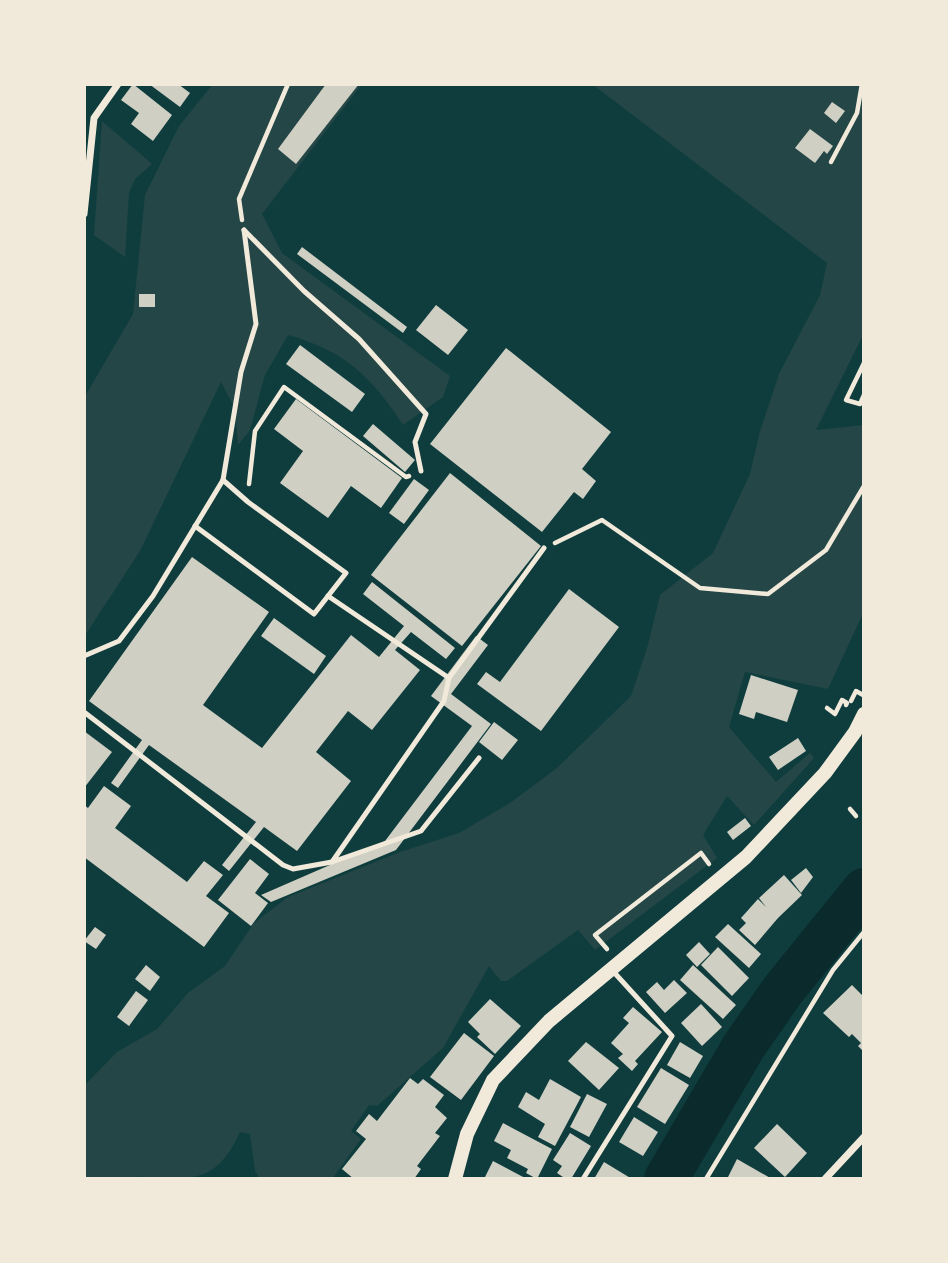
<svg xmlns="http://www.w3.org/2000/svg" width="948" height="1263" font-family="Commissioner,sans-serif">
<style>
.green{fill:#244646}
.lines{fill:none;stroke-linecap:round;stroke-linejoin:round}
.river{stroke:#0a2a2b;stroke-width:44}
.building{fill:#cfcfc3}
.path{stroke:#f1e9da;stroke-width:4.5}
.service{stroke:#f1e9da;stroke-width:5}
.minor{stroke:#f1e9da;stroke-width:7}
.secondary{stroke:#f1e9da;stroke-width:14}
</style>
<rect width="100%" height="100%" fill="#0f3d3e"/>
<g class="green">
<path d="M213,84H362L262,214L282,253L450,376L443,397L403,425C371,376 345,351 288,335L265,375L250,430L238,445L235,409L221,382L140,551L84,637V398L133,314L145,195L179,126Z"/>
<path d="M592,84H864V333L816,430L864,425V611L828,689L745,672L729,727L776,782L810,753L814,758L754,825L727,796L703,835L717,858L595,950L578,930L507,981H501L489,966L443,1048L377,1106L369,1105L351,1131L361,1139L332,1179H260L255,1171L250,1134L240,1132C217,1182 195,1179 145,1179L138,1176L137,1179H84V1086L117,1052L157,1029L188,993L225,966L254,923L288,897L400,852L459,833L510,803L557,768L631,696L648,645L660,595L713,553L750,474L760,431L779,374L820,295L827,263Z"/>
<path d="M102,121L152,164L135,179L129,193L125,257L94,235Z"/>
</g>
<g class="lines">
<path class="river" d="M666,1179L744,1046L783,990L864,890"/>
</g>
<g class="building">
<path d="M133,84L172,115L153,141L131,124L139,113L121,100Z"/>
<path d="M149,84H178L190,93L180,107Z"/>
<path d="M326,84H359L296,164L278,149Z"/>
<path d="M832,102L845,111L836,123L824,113Z"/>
<path d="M810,129L833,146L827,154L824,151L815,163L795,148Z"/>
<path d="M302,247L407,327L403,333L297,254Z"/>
<rect x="139" y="294" width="16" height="13"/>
<path d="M436,305L468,330L448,355L416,330Z"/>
<path d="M300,345L365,394L352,412L286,364Z"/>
<path d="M506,348L611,432L582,469L596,481L583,499L574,492L542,532L430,444Z"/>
<path d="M296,399L402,478L381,508L351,486L328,518L280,483L303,451L274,429Z"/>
<path d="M373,424L415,460L405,472L363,436Z"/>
<path d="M450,473L541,546L462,646L371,575Z"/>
<path d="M414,479L429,490L404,524L389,513Z"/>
<path d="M192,557L269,612L203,705L262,748L351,635L379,657L404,626L363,594L372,582L455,648L446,659L411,632L395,650L420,670L372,730L348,711L316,752L351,781L297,851L264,827L229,871L222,865L256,822L149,745L118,788L111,783L142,740L89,701Z"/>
<path d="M569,589L619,627L541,731L477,684L486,672L500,682Z"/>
<path d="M274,618L326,656L314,674L261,636Z"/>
<path d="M476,636L488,645L451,694L491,724L396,850L271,902L261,895L385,841L472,726L431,696Z"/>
<path d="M751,675L798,690L787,722L756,712L754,719L739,714Z"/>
<path d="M494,722L518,740L502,760L479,742Z"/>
<path d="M84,731L112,752L84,788Z"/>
<path d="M798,738L806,751L778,770L769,757Z"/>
<path d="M104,786L131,806L115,828L187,882L204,861L223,875L206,896L229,913L204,947L84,857V805L88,808Z"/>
<path d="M745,818L751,826L733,840L727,832Z"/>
<path d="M250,859L269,874L255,893L268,903L251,926L218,900Z"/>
<path d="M806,868L813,877L801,893L791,880Z"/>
<path d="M784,875L802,895L778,918L755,945L739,930L746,923L741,918L758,899L766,907L759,898Z"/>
<path d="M728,924L761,954L749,968L715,937Z"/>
<path d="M95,927L106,935L96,949L84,941Z"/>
<path d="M699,942L710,954L697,967L686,955Z"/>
<path d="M718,947L749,978L732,996L701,965Z"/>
<path d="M146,965L160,977L150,991L135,979Z"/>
<path d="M693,965L736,1005L723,1019L680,980Z"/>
<path d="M674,980L687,993L665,1013L646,992L657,982L664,990Z"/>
<path d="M852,985L864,997V1052L858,1046L861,1043L852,1034L849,1037L823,1013Z"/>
<path d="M136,991L148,1000L129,1026L117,1017Z"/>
<path d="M490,999L521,1026L495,1054L477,1037L480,1034L468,1022Z"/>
<path d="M701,1004L722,1027L702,1046L681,1023Z"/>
<path d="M633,1007L662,1032L635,1061L638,1064L632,1071L618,1058L623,1054L611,1043L629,1023L623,1018Z"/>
<path d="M464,1033L494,1056L461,1100L430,1077Z"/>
<path d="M586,1042L619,1068L599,1090L568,1061Z"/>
<path d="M680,1042L703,1056L690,1078L667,1065Z"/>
<path d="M661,1068L689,1085L665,1124L637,1107Z"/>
<path d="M410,1078L418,1084L423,1079L444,1095L435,1107L447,1118L435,1133L440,1136L417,1166L421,1169L414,1179H354L342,1169L366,1139L356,1131L369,1114L377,1121Z"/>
<path d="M550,1079L581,1097L555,1146L538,1137L545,1124L518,1107L526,1092L539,1100Z"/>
<path d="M587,1094L607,1104L589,1137L570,1127Z"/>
<path d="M634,1117L658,1132L643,1156L619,1142Z"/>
<path d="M503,1123L552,1149L537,1179L526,1173L528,1169L507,1158L511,1150L494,1141Z"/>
<path d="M777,1124L807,1153L785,1177L754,1148Z"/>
<path d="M570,1133L591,1146L571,1179H566L557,1173L562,1166L553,1160Z"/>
<path d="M737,1159L772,1179H727Z"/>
<path d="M493,1161L527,1179H484Z"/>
<path d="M604,1162L632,1179H594Z"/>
</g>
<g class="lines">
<g class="path">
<path d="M831,162L857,113L862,84"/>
<path d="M242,220L239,199L288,84"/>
<path d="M864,363L846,400L860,404L864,395"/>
<path d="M249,484L255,431L284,387L406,477L409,476"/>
<path d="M555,543L602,520L700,588L768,594L826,550L864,486"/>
<path d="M851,701L856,691L863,695"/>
<path d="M827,708L835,714L842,700L847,703L846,705"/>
<path d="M850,809L856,816"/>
<path d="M607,949L595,935L701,853L709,864"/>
<path d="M706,1179L833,970L864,932"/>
</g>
<g class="service">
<path d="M244,230L304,291L359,339L426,414L415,442L421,471"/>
<path d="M195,526L314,614L346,573L248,502L223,480"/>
<path d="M328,596L449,678"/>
<path d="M84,656L119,641L153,596L223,480L241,372L256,324L244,230"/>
<path d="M84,712L283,865L293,869L332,862L421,831L479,758"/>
<path d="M332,862L444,701L449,678L544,548"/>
<path d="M583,1179L672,1036L611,969"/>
</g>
<g class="minor">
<path d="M84,214L94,118L118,84"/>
<path d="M825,1179L864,1137"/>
</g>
<path class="secondary" d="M455,1179L467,1134L493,1080L549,1021L746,857L825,773L855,732L864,714"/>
</g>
<rect width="948" height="1263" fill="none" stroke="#f1e9da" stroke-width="172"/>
</svg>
